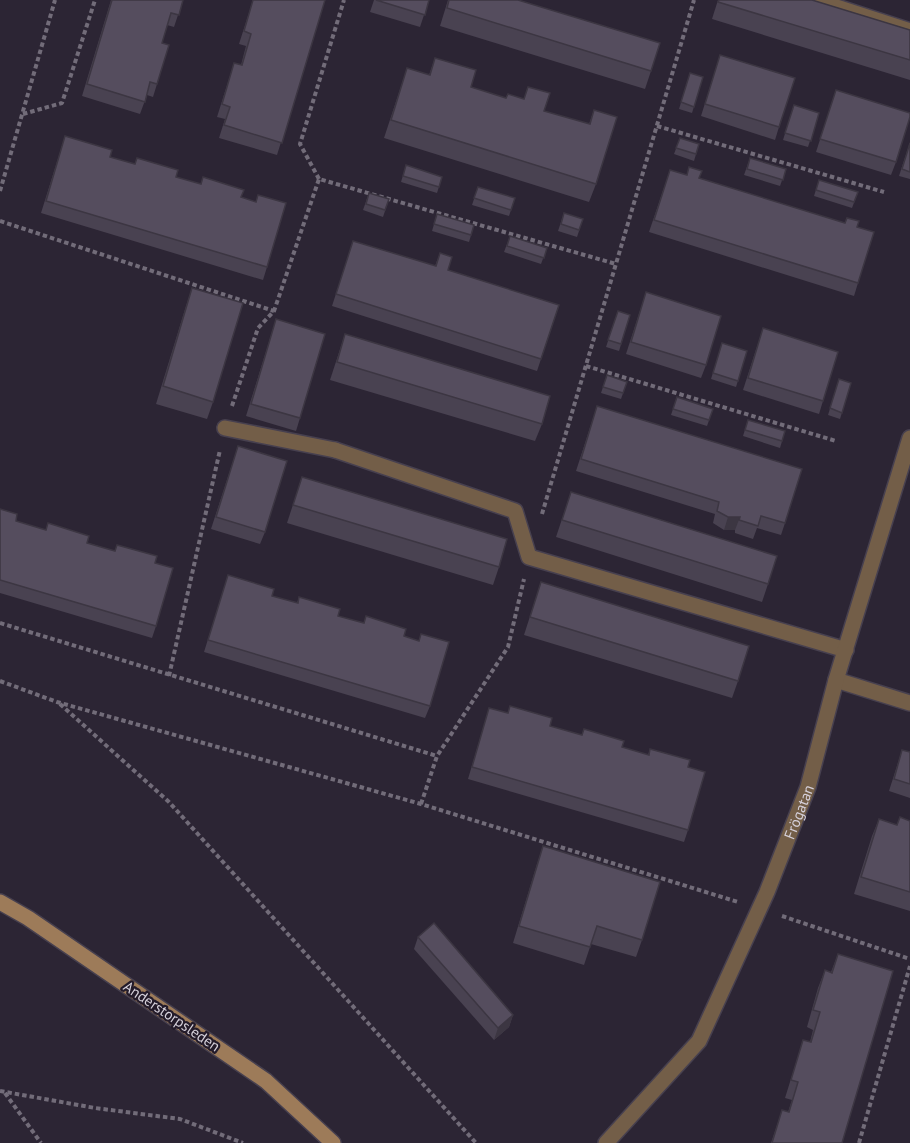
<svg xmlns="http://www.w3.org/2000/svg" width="910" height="1143" font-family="'PT Sans',sans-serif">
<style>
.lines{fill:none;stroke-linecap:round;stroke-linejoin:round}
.lane-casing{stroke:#47404f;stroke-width:18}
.street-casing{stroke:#47404f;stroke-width:18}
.secondary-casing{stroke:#47404f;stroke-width:18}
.path{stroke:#726c79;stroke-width:4;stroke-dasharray:4.5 3;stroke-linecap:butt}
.lane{stroke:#735e48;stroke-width:15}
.street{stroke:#735e48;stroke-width:15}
.secondary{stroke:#9d7b59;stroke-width:15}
.wall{fill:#494251}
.shaded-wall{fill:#3c3642}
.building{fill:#554d5e;stroke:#3c3642;stroke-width:1.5}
.labels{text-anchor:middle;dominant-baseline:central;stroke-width:4.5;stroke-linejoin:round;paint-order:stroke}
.street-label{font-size:15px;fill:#d5d0da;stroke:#231b2a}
</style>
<rect width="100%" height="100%" fill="#2c2534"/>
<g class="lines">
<g class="lane-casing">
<g id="lane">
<path d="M815,0L910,31"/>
<path d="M225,428L335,450"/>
<path d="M836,680L910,703"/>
</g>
</g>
<g class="street-casing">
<g id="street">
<path d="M335,450L515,511L529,557L846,650"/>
<path id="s1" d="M606,1143L699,1041L767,892L808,787L836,680L910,438"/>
</g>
</g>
<g class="secondary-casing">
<path id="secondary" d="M0,902L28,918L266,1081L333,1143"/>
</g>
<g class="path">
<path d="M23,114L62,103L95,0"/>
<path d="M657,126L884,192"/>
<path d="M319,179L300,144L344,0"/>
<path d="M0,191L55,0"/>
<path d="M0,221L274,311"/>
<path d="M586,366L836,441"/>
<path d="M232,406L258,328L274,311L319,179L616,264"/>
<path d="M542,514L694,0"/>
<path d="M0,623L437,756"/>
<path d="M169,676L220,450"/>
<path d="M0,681L57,702L421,804L738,902"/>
<path d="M60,704L169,802L476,1143"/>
<path d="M421,804L437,756L508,647L524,579"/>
<path d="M782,916L910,959"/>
<path d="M0,1091L95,1108L180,1119L243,1143"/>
<path d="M5,1093L41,1143"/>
<path d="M859,1143L910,966"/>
</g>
<use href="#lane" class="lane"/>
<use href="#street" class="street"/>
<use href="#secondary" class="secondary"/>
</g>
<g class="wall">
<path d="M111,0H183L174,27L167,25L162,43L157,84L153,97L147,95L140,114L82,96Z"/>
<path d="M253,0H325L277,155L219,138L225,119L217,117L234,63L241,65L246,46L239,44Z"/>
<path d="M374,0H429L420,27L370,12Z"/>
<path d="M448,0H518L651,71L645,89L440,26Z"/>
<path d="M718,0H812L910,30V80L712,19Z"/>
<path d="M720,55L779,127L775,140L701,116Z"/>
<path d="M435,58L471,87L506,98L524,99L528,87L544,111L589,124L594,110L596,184L589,202L384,138L407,68L429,75Z"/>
<path d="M690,73L703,77L692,113L679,109Z"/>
<path d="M836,90L896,162L891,175L816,152Z"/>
<path d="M794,105L819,113L808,147L783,140Z"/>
<path d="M65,136L110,157L241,197L267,267L263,280L41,213Z"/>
<path d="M680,138L699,144L694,161L674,154Z"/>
<path d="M910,142V179L899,176Z"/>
<path d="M750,158L786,169L780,186L744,175Z"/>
<path d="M406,165L442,177L437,193L401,182Z"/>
<path d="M670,170L857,227L858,283L854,296L649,232Z"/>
<path d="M819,180L858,192L852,208L814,196Z"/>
<path d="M478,187L515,198L509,216L472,205Z"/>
<path d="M369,193L389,199L383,217L363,210Z"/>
<path d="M564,213L583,219L577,237L558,231Z"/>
<path d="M437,214L474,225L469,242L432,231Z"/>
<path d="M510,236L547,248L541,264L504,252Z"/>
<path d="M353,241L435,266L440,253L448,270L541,359L537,371L332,306Z"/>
<path d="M192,288L213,402L207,419L156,404L186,306Z"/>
<path d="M646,292L706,365L701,378L626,354Z"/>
<path d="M618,311L630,315L619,351L606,347Z"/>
<path d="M276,319L300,418L296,431L246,416Z"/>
<path d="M763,328L823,401L819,414L743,390Z"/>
<path d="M345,334L542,424L535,441L330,380Z"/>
<path d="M722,343L747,351L736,387L711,379Z"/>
<path d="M607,375L627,382L621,399L601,393Z"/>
<path d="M839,379L851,383L840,419L828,415Z"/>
<path d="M677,397L713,409L707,426L671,415Z"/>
<path d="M597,406L785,523L781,535L757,528L753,539L735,533V530H724L713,523L715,514L576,471Z"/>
<path d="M748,420L785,431L780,448L743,436Z"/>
<path d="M238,446L265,532L260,544L211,529Z"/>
<path d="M302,477L499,567L493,585L287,523Z"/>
<path d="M571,492L768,584L762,602L556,537Z"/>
<path d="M0,509L16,521L115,551L117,545L155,563L156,626L152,638L0,593Z"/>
<path d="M228,575L272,596L297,603L299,597L338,616L404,636L430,706L425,718L204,652Z"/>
<path d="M541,582L738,681L732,698L524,635Z"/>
<path d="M489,708L648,755L650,749L688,767V830L684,842L468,779Z"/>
<path d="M902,750L910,752V798L889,791Z"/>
<path d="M879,819L897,825L910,821V911L854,894L872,836Z"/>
<path d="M543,846L642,940L636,957L591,944L584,965L513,943L537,864Z"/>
<path d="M418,937L513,1015L509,1027L494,1040L414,949Z"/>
<path d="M838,954L842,1143H771L782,1110L788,1112L792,1100L785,1098L803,1040L810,1042L813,1030L807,1027L818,988L825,970L831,972Z"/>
</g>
<g class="shaded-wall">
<path d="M728,517H740L735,530H724Z"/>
<path d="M513,1015L509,1027L494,1040L498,1028Z"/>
</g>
<g class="building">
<path d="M112,0H183L179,15L171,13L162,43L169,45L157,84L150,82L145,102L87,84Z"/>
<path d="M253,0H325L282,143L224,125L230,107L222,104L234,63L242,65L251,34L244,31Z"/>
<path d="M376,0H429L425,15Z"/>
<path d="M449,0H518L660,43L651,71L447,8Z"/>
<path d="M719,0H812L910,30V60L718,2Z"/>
<path d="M720,55L795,78L779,127L705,104Z"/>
<path d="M435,58L476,70L471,87L506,98L508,94L524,99L528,87L550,93L544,111L590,124L594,110L617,117L596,184L391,120L407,68L430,75Z"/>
<path d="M690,73L703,77L694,107L681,102Z"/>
<path d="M836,90L910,113V117L896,162L820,139Z"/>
<path d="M794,105L819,113L811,141L785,133Z"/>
<path d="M65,136L112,150L110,157L135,164L137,158L178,170L176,177L201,184L203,177L244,190L241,197L256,202L258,195L286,203L267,267L46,201Z"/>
<path d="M680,138L699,144L696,154L676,148Z"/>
<path d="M910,143V172L902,169Z"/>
<path d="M750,158L786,169L783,180L747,169Z"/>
<path d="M406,165L442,177L439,187L403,176Z"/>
<path d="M689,167L702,171L699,178L845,223L847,218L859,221L857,227L874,232L858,283L654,220L670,170L687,175Z"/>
<path d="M819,180L858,192L854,202L816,190Z"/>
<path d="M478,187L515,198L511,210L474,198Z"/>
<path d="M369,193L389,199L385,210L366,204Z"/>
<path d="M564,213L583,219L579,230L561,224Z"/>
<path d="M437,214L474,225L471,235L434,224Z"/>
<path d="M510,236L547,248L544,258L507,246Z"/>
<path d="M353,241L436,266L440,253L452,257L448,270L559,305L541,359L336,294Z"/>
<path d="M192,288L243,303L213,402L163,386Z"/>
<path d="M646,292L721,316L706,365L631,342Z"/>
<path d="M618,311L630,315L621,344L608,340Z"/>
<path d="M276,319L325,334L300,418L251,404Z"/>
<path d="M763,328L838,352L823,401L748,378Z"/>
<path d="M345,334L550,396L542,424L337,362Z"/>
<path d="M722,343L747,351L738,381L713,373Z"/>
<path d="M607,375L627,382L623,393L603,387Z"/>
<path d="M839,379L851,383L842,413L830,408Z"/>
<path d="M677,397L713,409L709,420L673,409Z"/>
<path d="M597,406L802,469L785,523L761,516L758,526L739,520L740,517H728L717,511L719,502L581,459Z"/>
<path d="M748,420L785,431L782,441L745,430Z"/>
<path d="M238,446L287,461L265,532L216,517Z"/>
<path d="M302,477L507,539L499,567L293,505Z"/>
<path d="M571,492L777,556L768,584L562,520Z"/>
<path d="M0,509L17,514L16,521L46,530L48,523L89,536L87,543L115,551L117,545L157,556L155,563L173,568L156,626L0,580Z"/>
<path d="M228,575L274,589L272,596L298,603L299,597L340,609L338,616L364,623L366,616L406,629L404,636L419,641L421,634L449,642L430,706L208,640Z"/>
<path d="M541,582L749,646L738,681L530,617Z"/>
<path d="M510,706L552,718L550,726L582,735L584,729L624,741L622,747L649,755L650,749L690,760L688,767L705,772L688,830L472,767L489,708L508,713Z"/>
<path d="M902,750L910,752V784L894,779Z"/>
<path d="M900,817L910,821V892L861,877L879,819L897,825Z"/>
<path d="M543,846L660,882L642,940L597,926L590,947L519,926Z"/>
<path d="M434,923L513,1015L498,1028L418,937Z"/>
<path d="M838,954L893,971L842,1143H772L782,1110L789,1112L798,1082L791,1080L803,1040L811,1042L820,1012L813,1010L825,970L832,973Z"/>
</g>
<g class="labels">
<g class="street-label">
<text stroke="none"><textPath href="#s1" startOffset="388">Frögatan</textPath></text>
<text transform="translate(172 1016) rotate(34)">Anderstorpsleden</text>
</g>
</g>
</svg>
